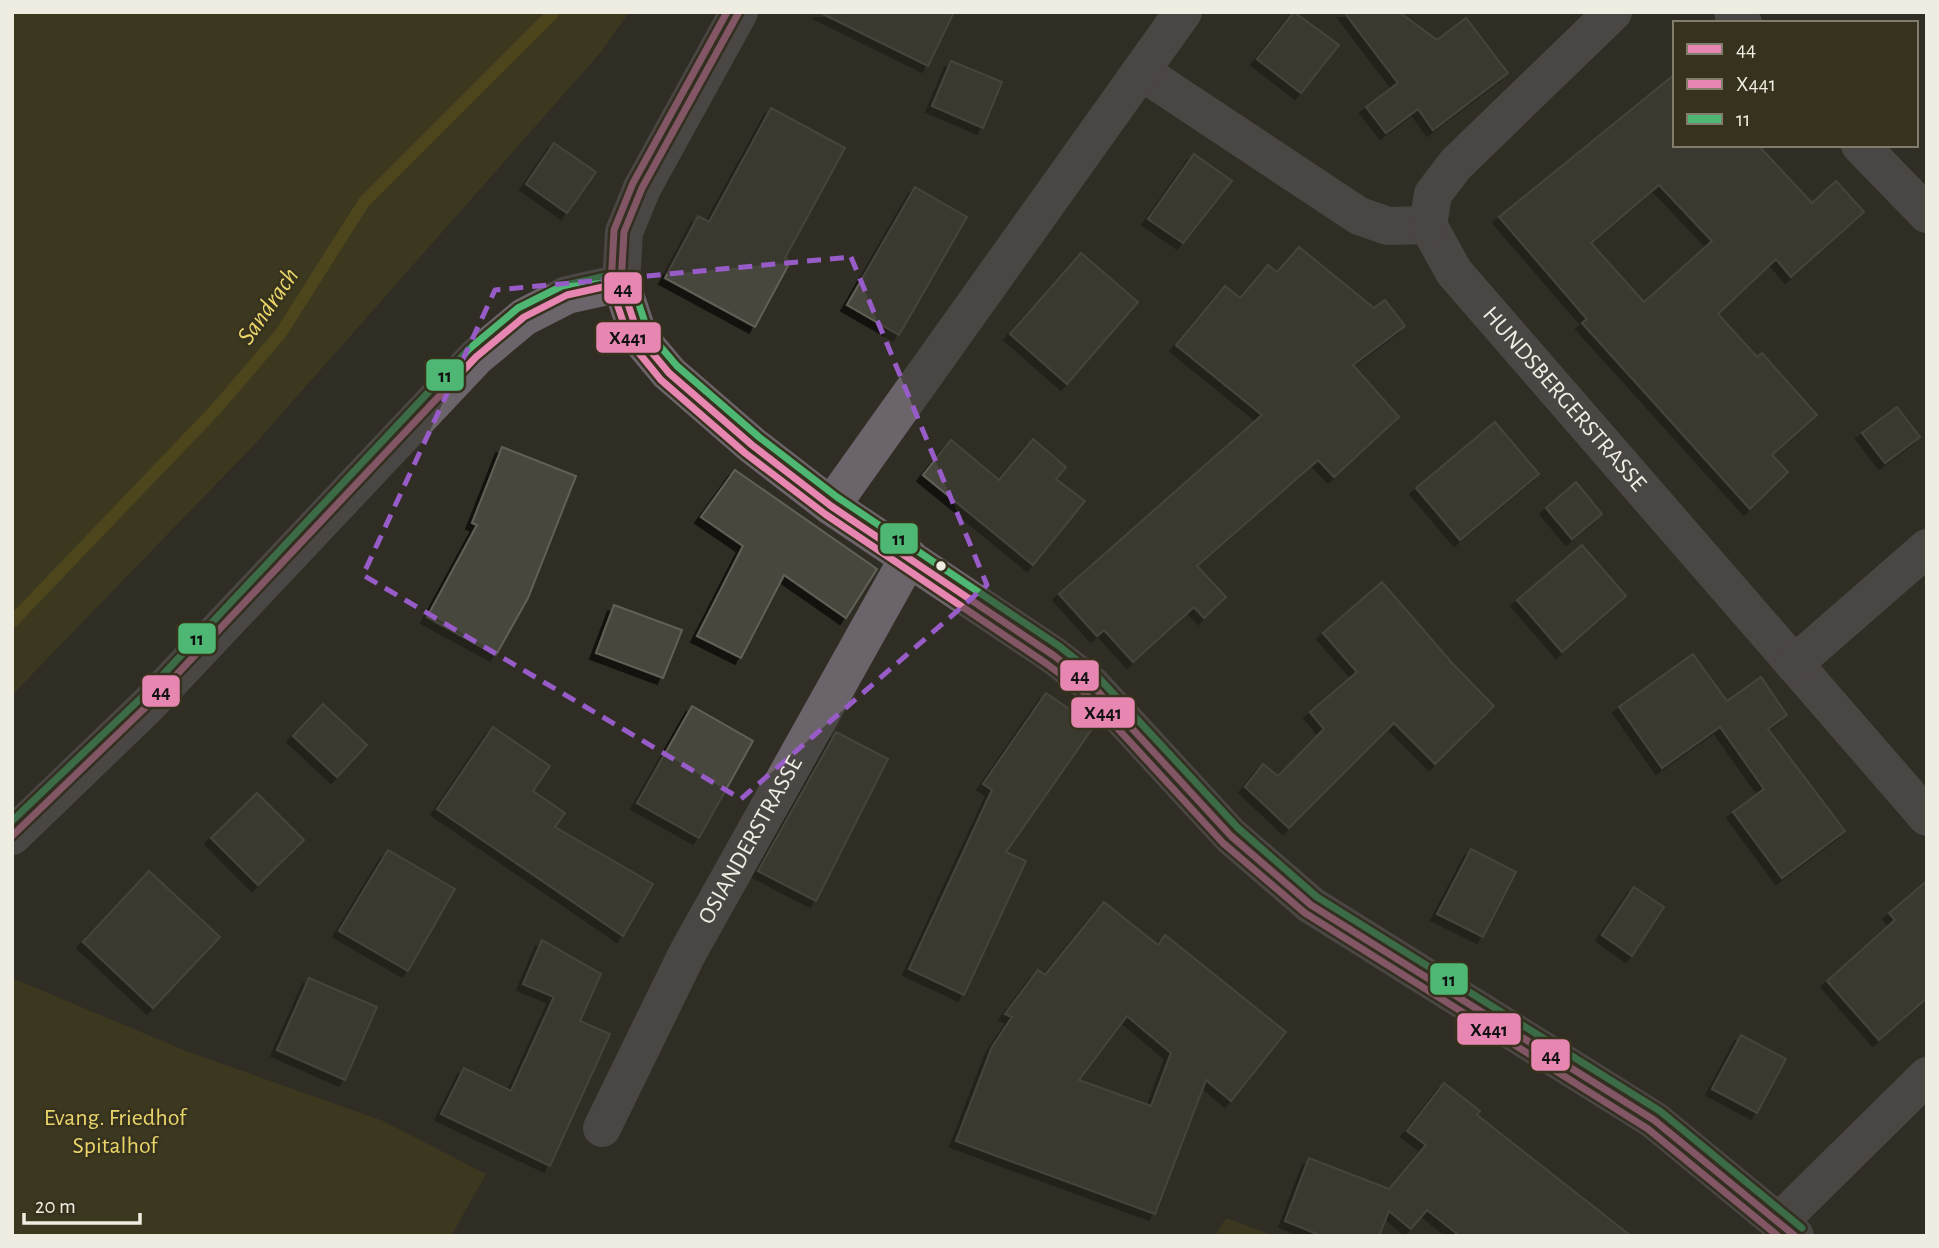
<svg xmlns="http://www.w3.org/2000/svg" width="1939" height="1248" font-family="'Alegreya Sans',sans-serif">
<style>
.green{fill:#4c4419}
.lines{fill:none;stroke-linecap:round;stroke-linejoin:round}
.stream{stroke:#726416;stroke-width:12}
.building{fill:#47463d;stroke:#626057;stroke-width:2;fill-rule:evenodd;filter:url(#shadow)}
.minor{stroke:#6c646b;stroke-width:38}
.bus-1-casing{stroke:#36321e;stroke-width:12}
.bus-2-casing{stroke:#36321e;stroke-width:12}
.bus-3-casing{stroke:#36321e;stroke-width:12}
.bus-1{stroke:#e787b1;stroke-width:7}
.bus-2{stroke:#e787b1;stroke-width:7}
.bus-3{stroke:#4db773;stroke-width:7}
.marked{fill:none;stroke:#985cc8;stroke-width:5;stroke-dasharray:14 9;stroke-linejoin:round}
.bus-dot{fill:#efede1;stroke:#36321e;stroke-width:2.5}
.labels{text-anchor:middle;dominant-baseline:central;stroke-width:5;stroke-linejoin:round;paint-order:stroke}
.street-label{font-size:24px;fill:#efede1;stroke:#36321e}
.park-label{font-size:24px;fill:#e9d469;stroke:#36321e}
.water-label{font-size:26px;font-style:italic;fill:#ebd66a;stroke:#36321e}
.line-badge{stroke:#36321e;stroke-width:2.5}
.pale-badge-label{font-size:19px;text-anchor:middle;font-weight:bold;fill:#111}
</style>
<defs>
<filter id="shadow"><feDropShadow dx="-6" dy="6" stdDeviation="0" flood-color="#0009"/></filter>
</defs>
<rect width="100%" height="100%" fill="#302e24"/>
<g class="green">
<path d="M12,12H629L601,52L254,445L12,695Z"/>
<path d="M12,978L186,1051L383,1121L486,1174L451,1236H12Z"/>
<path d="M1226,1218L1275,1236H1215Z"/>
</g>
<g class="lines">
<path class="stream" d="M12,622L216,409L281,333L364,202L554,12"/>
</g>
<g class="building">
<path d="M819,12H954L928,66Z"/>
<path d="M1294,12L1339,45L1301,93L1257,59Z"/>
<path d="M1344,12H1399L1437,40L1466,18L1508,73L1433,130L1418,109L1386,133L1366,107L1398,83Z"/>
<path d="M951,61L1002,82L983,128L932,106Z"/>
<path d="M1675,74V145H1758L1812,203L1836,181L1864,212L1791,277L1776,259L1718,314L1757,357L1762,353L1817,415L1772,455L1788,472L1750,509L1582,323L1587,319L1499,217ZM1659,185L1712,241L1644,302L1591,243Z"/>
<path d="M771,108L845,148L785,258L790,262L755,327L665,278L698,216L709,222Z"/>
<path d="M554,143L596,172L567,213L526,184Z"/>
<path d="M1194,154L1232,181L1183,243L1148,219Z"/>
<path d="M915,187L967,217L899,335L847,305Z"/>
<path d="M1299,247L1374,308L1385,300L1405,326L1353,365L1399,417L1334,477L1318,460L1197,566L1226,597L1204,618L1194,607L1133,662L1104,630L1097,636L1059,594L1262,415L1176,345L1225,286L1240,298L1268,265L1277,272Z"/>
<path d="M1081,253L1138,302L1067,384L1010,334Z"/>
<path d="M1897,407L1920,437L1885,463L1862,433Z"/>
<path d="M1495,422L1539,474L1460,540L1416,488Z"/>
<path d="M1033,439L1066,467L1056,479L1085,501L1033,565L923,475L951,440L999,480Z"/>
<path d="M502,447L576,476L528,598L496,655L427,617L477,525L472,523Z"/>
<path d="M735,470L877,569L846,618L784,575L741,658L697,636L743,546L701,517Z"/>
<path d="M1576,482L1602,514L1572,539L1546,508Z"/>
<path d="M1582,545L1626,596L1562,652L1517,600Z"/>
<path d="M1382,582L1452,663L1494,706L1435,764L1394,723L1289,828L1245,787L1263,764L1278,776L1324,729L1310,712L1357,672L1323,633Z"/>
<path d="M614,605L682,630L663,678L596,653Z"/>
<path d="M1693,654L1727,701L1761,677L1787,715L1768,729L1845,831L1782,878L1733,812L1764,789L1720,727L1662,768L1619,707Z"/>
<path d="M1046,693L1094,726L1006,852L1026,861L964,995L909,969L992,790L983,784Z"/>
<path d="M323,704L367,745L337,777L293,736Z"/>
<path d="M692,706L753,741L699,838L637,803Z"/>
<path d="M493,727L550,766L533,791L565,813L555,827L653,884L623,936L437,809Z"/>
<path d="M836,732L888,759L816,901L758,871Z"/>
<path d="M257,793L304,840L258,885L211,838Z"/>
<path d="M1471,849L1516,872L1483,937L1437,914Z"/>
<path d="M388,850L455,889L408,971L339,931Z"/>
<path d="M149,871L220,937L153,1008L83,942Z"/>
<path d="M1927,881V998L1879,1040L1827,981L1895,920L1889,913Z"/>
<path d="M1634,887L1664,907L1632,956L1602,935Z"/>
<path d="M1104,902L1158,945L1165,935L1286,1032L1231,1101L1206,1080L1155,1214L956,1141L992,1047L1012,1017L1005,1014L1038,970L1045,975ZM1127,1016L1171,1053L1151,1106L1079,1080Z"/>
<path d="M542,940L601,974L580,1021L610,1034L550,1166L441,1114L464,1068L511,1091L554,997L523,984Z"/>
<path d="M309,978L377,1007L345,1080L277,1050Z"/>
<path d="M1741,1035L1786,1059L1757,1113L1712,1089Z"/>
<path d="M1444,1083L1480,1111L1477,1115L1631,1236H1460L1427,1210L1411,1229L1389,1211L1379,1236H1322L1285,1221L1309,1158L1389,1189L1426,1145L1407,1131Z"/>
</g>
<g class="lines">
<g class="minor">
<path d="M739,12L642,188L624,232L621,283L639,337L669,373L752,445L831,506L1053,655L1092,685L1231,836L1311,905L1654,1120L1795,1236"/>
<path d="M1733,12L1743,23"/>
<path d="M1142,72L1359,216L1388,226L1428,225"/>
<path d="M1860,145L1927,214"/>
<path id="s1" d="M1428,225L1454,272L1927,817"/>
<path d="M1428,225L1433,194L1456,164L1613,12"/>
<path d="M831,506L1183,12"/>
<path d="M1794,664L1927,548"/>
<path d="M12,836L148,705L476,357L524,317L567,295L621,283"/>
<path id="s2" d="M602,1128L687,954L909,557"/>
<path d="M1780,1221L1927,1076"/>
</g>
<g class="bus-1-casing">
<g id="bus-1">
<path d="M739,12L642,188L624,232L621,283L639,337L669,373L752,445L831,506L1053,655L1092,685L1231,836L1311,905L1654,1120L1795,1236"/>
<path d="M12,836L148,705L476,357L524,317L567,295L621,283"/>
</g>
</g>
<g class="bus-2-casing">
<path id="bus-2" d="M727,12L633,183L614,230L611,286L630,342L661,380L745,453L825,514L1047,664L1085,693L1223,843L1305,913L1648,1129L1778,1236"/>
</g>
<g class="bus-3-casing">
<g id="bus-3">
<path d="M631,280L648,332L677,366L759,437L837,497L1059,646L1098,677L1238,828L1317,897L1660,1111L1802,1228"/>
<path d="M12,821L141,698L469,349L518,308L562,286L619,273"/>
</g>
</g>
<use href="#bus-1" class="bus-1"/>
<use href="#bus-2" class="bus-2"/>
<use href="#bus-3" class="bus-3"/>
</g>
<path d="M0 0H1939V1248H0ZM851,257L987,585L741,799L363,575L495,290Z" fill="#302e24" fill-opacity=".55" fill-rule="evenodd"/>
<path class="marked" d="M851,257L987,585L741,799L363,575L495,290Z"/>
<circle class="bus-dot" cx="941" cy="566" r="6"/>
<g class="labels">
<g class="street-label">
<text stroke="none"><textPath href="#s1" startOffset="222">HUNDSBERGERSTRASSE</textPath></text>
<text stroke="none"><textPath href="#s2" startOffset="324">OSIANDERSTRASSE</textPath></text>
</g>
<g class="park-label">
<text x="115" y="1118">Evang. Friedhof<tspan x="115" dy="28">Spitalhof</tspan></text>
</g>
<g class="water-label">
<text transform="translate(268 306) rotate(-55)">Sandrach</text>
</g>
</g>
<g class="line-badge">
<rect x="603" y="271" width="40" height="34" rx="7" fill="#e787b1"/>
<rect x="595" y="321" width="67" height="33" rx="7" fill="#e787b1"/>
<rect x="425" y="358" width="40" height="34" rx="7" fill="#4db773"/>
<rect x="879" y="522" width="40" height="33" rx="7" fill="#4db773"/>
<rect x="177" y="622" width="40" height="33" rx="7" fill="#4db773"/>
<rect x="1059" y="659" width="41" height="33" rx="7" fill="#e787b1"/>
<rect x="141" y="674" width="40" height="34" rx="7" fill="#e787b1"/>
<rect x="1070" y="696" width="66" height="33" rx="7" fill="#e787b1"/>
<rect x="1429" y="962" width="40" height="34" rx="7" fill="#4db773"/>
<rect x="1456" y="1012" width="66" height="34" rx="7" fill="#e787b1"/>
<rect x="1530" y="1038" width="41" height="34" rx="7" fill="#e787b1"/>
</g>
<g class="pale-badge-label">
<text x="623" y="295">44</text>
<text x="628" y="344">X441</text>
<text x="445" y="382">11</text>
<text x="899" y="545">11</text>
<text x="197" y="645">11</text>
<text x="1080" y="682">44</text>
<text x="161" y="698">44</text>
<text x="1103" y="719">X441</text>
<text x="1449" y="986">11</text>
<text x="1489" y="1036">X441</text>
<text x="1551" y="1062">44</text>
</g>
<rect width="1939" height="1248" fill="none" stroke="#efede1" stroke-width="28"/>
<rect x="1673" y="21" width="245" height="126" fill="#36321e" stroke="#807d6c" stroke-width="2"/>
<rect x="1687" y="44" width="35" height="10" fill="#e787b1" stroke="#807d6c" stroke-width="2"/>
<text x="1736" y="56" font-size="21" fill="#efede1">44</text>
<rect x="1687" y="79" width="35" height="10" fill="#e787b1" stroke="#807d6c" stroke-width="2"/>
<text x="1736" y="91" font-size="21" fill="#efede1">X441</text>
<rect x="1687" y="114" width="35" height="10" fill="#4db773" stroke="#807d6c" stroke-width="2"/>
<text x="1736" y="126" font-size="21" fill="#efede1">11</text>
<path d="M24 1213v10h116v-10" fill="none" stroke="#efede1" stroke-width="3.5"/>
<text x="35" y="1213" font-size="21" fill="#efede1" stroke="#36321e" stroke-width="5" paint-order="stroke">20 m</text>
</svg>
